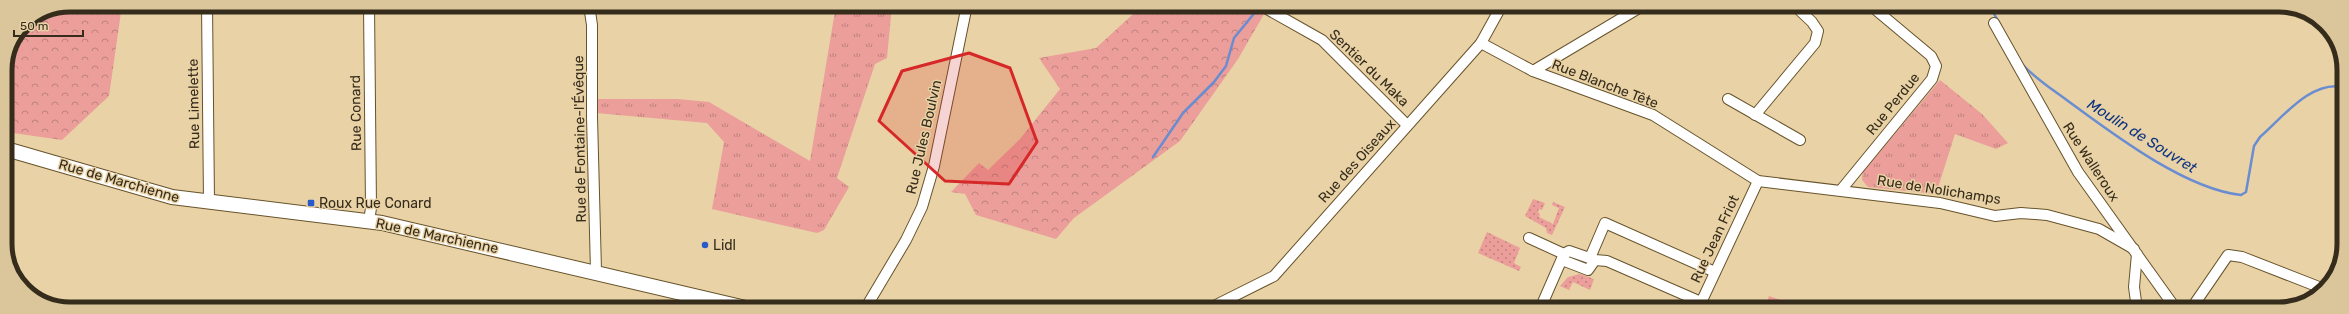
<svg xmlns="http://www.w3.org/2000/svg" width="2349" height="314" font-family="Rubik,sans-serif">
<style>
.grass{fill:url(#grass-tufts)}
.forest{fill:url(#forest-crowns)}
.park{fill:url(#park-dots)}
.pitch{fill:#eb9e9a}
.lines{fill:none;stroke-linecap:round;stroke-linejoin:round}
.stream{stroke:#6a8dd1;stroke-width:2.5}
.street-casing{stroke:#67532b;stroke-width:12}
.secondary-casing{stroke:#67532b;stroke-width:16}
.street{stroke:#fff;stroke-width:10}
.secondary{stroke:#fff;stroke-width:14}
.marked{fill:#d62828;fill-opacity:0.2;stroke:#d62828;stroke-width:3;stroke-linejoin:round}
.poi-dot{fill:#285bc9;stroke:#e9d2a6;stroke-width:1.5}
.labels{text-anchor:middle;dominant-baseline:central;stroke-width:3;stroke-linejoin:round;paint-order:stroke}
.street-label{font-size:14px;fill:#352c1b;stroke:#e9d2a6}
.poi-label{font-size:14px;fill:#352c1b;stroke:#e9d2a6;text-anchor:start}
.water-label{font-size:15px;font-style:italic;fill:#0e3382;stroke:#e9d2a6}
.rim{fill:none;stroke:#352c1b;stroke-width:5}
</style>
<defs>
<pattern id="grass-tufts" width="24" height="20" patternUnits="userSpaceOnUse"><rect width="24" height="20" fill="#eb9e9a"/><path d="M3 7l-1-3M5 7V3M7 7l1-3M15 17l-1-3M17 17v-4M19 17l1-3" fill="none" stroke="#bf817d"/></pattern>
<pattern id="forest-crowns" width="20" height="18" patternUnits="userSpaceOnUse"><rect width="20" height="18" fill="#eb9e9a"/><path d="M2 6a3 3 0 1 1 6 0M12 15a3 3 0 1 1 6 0" fill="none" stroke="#bf817d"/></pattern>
<pattern id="park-dots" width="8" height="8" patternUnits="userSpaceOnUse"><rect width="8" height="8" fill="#eb9e9a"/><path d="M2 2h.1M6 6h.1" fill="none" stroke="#bf817d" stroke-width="1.8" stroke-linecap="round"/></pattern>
</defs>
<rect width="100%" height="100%" fill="#e9d2a6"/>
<g class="grass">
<path d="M836,5H892L887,58L875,64L837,178L849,187L824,230L817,233L712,209L724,142L707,123L596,113L598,99H678L709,102L810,161Z"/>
<path d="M1940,80L1982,114L2008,143L1996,149L1955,134L1936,194L1868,187L1862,180L1863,172Z"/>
</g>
<g class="forest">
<path d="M70,5H122L109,96L62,140L6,132L5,70L24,24Z"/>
<path d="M1143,5H1260L1267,9L1238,59L1180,141L1074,218L1056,239L976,215L965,194L951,192L979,163L988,170L1020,139L1060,89L1039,58L1096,48Z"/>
</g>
<g class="park">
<path d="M1533,199L1545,203L1542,210L1539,209L1538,212L1540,214L1539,217L1553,224L1559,208L1552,205L1553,202L1565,207L1552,235L1547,233L1546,228L1525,216Z"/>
<path d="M1487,232L1520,248L1514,263L1521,267L1519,271L1478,253Z"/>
<path d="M1580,274L1594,279L1590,290L1573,282L1569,290L1560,286L1568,277Z"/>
</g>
<path class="pitch" d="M1769,296L1808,309H1764Z"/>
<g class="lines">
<g class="stream">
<path d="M1989,5L2001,26"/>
<path d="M2023,65C2037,80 2052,89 2068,101C2113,134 2185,189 2241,195L2246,192L2254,146L2260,137C2282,118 2311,80 2343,87"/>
<path d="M1153,157L1183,113L1214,82L1226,66L1234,38L1261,5"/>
</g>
<g class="street-casing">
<g id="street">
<path d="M207,5L209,202"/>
<path d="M589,5L592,25V117L596,271"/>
<path d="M1267,9L1322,40L1407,125"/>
<path d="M1994,23L2078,172L2176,309"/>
<path d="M1481,43L1533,71L1653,115L1758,181L1940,203L1995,216L2021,213L2047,215L2099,229L2134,249"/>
<path d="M1533,71L1644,5"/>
<path d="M1728,99L1800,140"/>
<path d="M1755,115L1815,43L1818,31L1812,22L1794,5"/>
<path d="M2342,129L2343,141"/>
<path d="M1841,190L1932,79L1936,66L1931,56L1870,5"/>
<path d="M369,221L371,208L369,5"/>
<path d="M1529,238L1564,254"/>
<path d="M1590,258L1605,223L1715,272"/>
<path d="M1562,260L1588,270L1595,260"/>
<path d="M698,309L702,296"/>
<path d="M865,309L906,240L922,207L934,166L967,5"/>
<path d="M1208,309L1274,276L1481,43L1502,5"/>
<path d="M1540,309L1564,254L1569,251L1595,260L1607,261L1701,302"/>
<path d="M1698,309L1758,181"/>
<path d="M2137,309L2134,287L2137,254"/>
<path d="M2191,309L2228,255L2242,257L2324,289"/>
</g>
</g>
<g class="secondary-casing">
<path id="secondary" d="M6,149L172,197L382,223L750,309"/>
</g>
<use href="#street" class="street"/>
<use href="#secondary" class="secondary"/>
</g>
<path class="marked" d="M969,53L1010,68L1037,142L1009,184L945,181L879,121L902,71Z"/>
<g class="poi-dot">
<rect x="307" y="199" width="8" height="8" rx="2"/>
<circle cx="705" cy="245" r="4"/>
</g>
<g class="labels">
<g class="street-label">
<text transform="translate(1369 68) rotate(44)">Sentier du Maka</text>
<text transform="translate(1605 84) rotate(21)">Rue Blanche Tête</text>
<text transform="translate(194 104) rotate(-91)">Rue Limelette</text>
<text transform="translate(1893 104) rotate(-51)">Rue Perdue</text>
<text transform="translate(356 113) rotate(-91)">Rue Conard</text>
<text transform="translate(924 137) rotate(-77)">Rue Jules Boulvin</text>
<text transform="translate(580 139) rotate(-91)">Rue de Fontaine-l'Évêque</text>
<text transform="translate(1357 161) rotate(-48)">Rue des Oiseaux</text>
<text transform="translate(2091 162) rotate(57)">Rue Walleroux</text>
<text transform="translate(119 181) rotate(16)">Rue de Marchienne</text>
<text transform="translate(1939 190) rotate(9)">Rue de Nolichamps</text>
<text transform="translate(437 236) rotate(12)">Rue de Marchienne</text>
<text transform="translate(1715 239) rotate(-65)">Rue Jean Friot</text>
</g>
<g class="poi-label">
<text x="319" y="203">Roux Rue Conard</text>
<text x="713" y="245">Lidl</text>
</g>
<g class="water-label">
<text transform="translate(2142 136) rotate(32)">Moulin de Souvret</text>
</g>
</g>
<path d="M0 0H2349V314H0ZM70 12H2279A58 58 0 0 1 2337 70V244A58 58 0 0 1 2279 302H70A58 58 0 0 1 12 244V70A58 58 0 0 1 70 12Z" fill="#dbc59b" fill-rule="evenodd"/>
<path class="rim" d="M70 12H2279A58 58 0 0 1 2337 70V244A58 58 0 0 1 2279 302H70A58 58 0 0 1 12 244V70A58 58 0 0 1 70 12Z"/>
<path d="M14 30v6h69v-6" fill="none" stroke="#352c1b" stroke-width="2"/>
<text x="20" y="30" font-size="12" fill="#352c1b" stroke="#e9d2a6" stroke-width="3" paint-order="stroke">50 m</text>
</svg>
